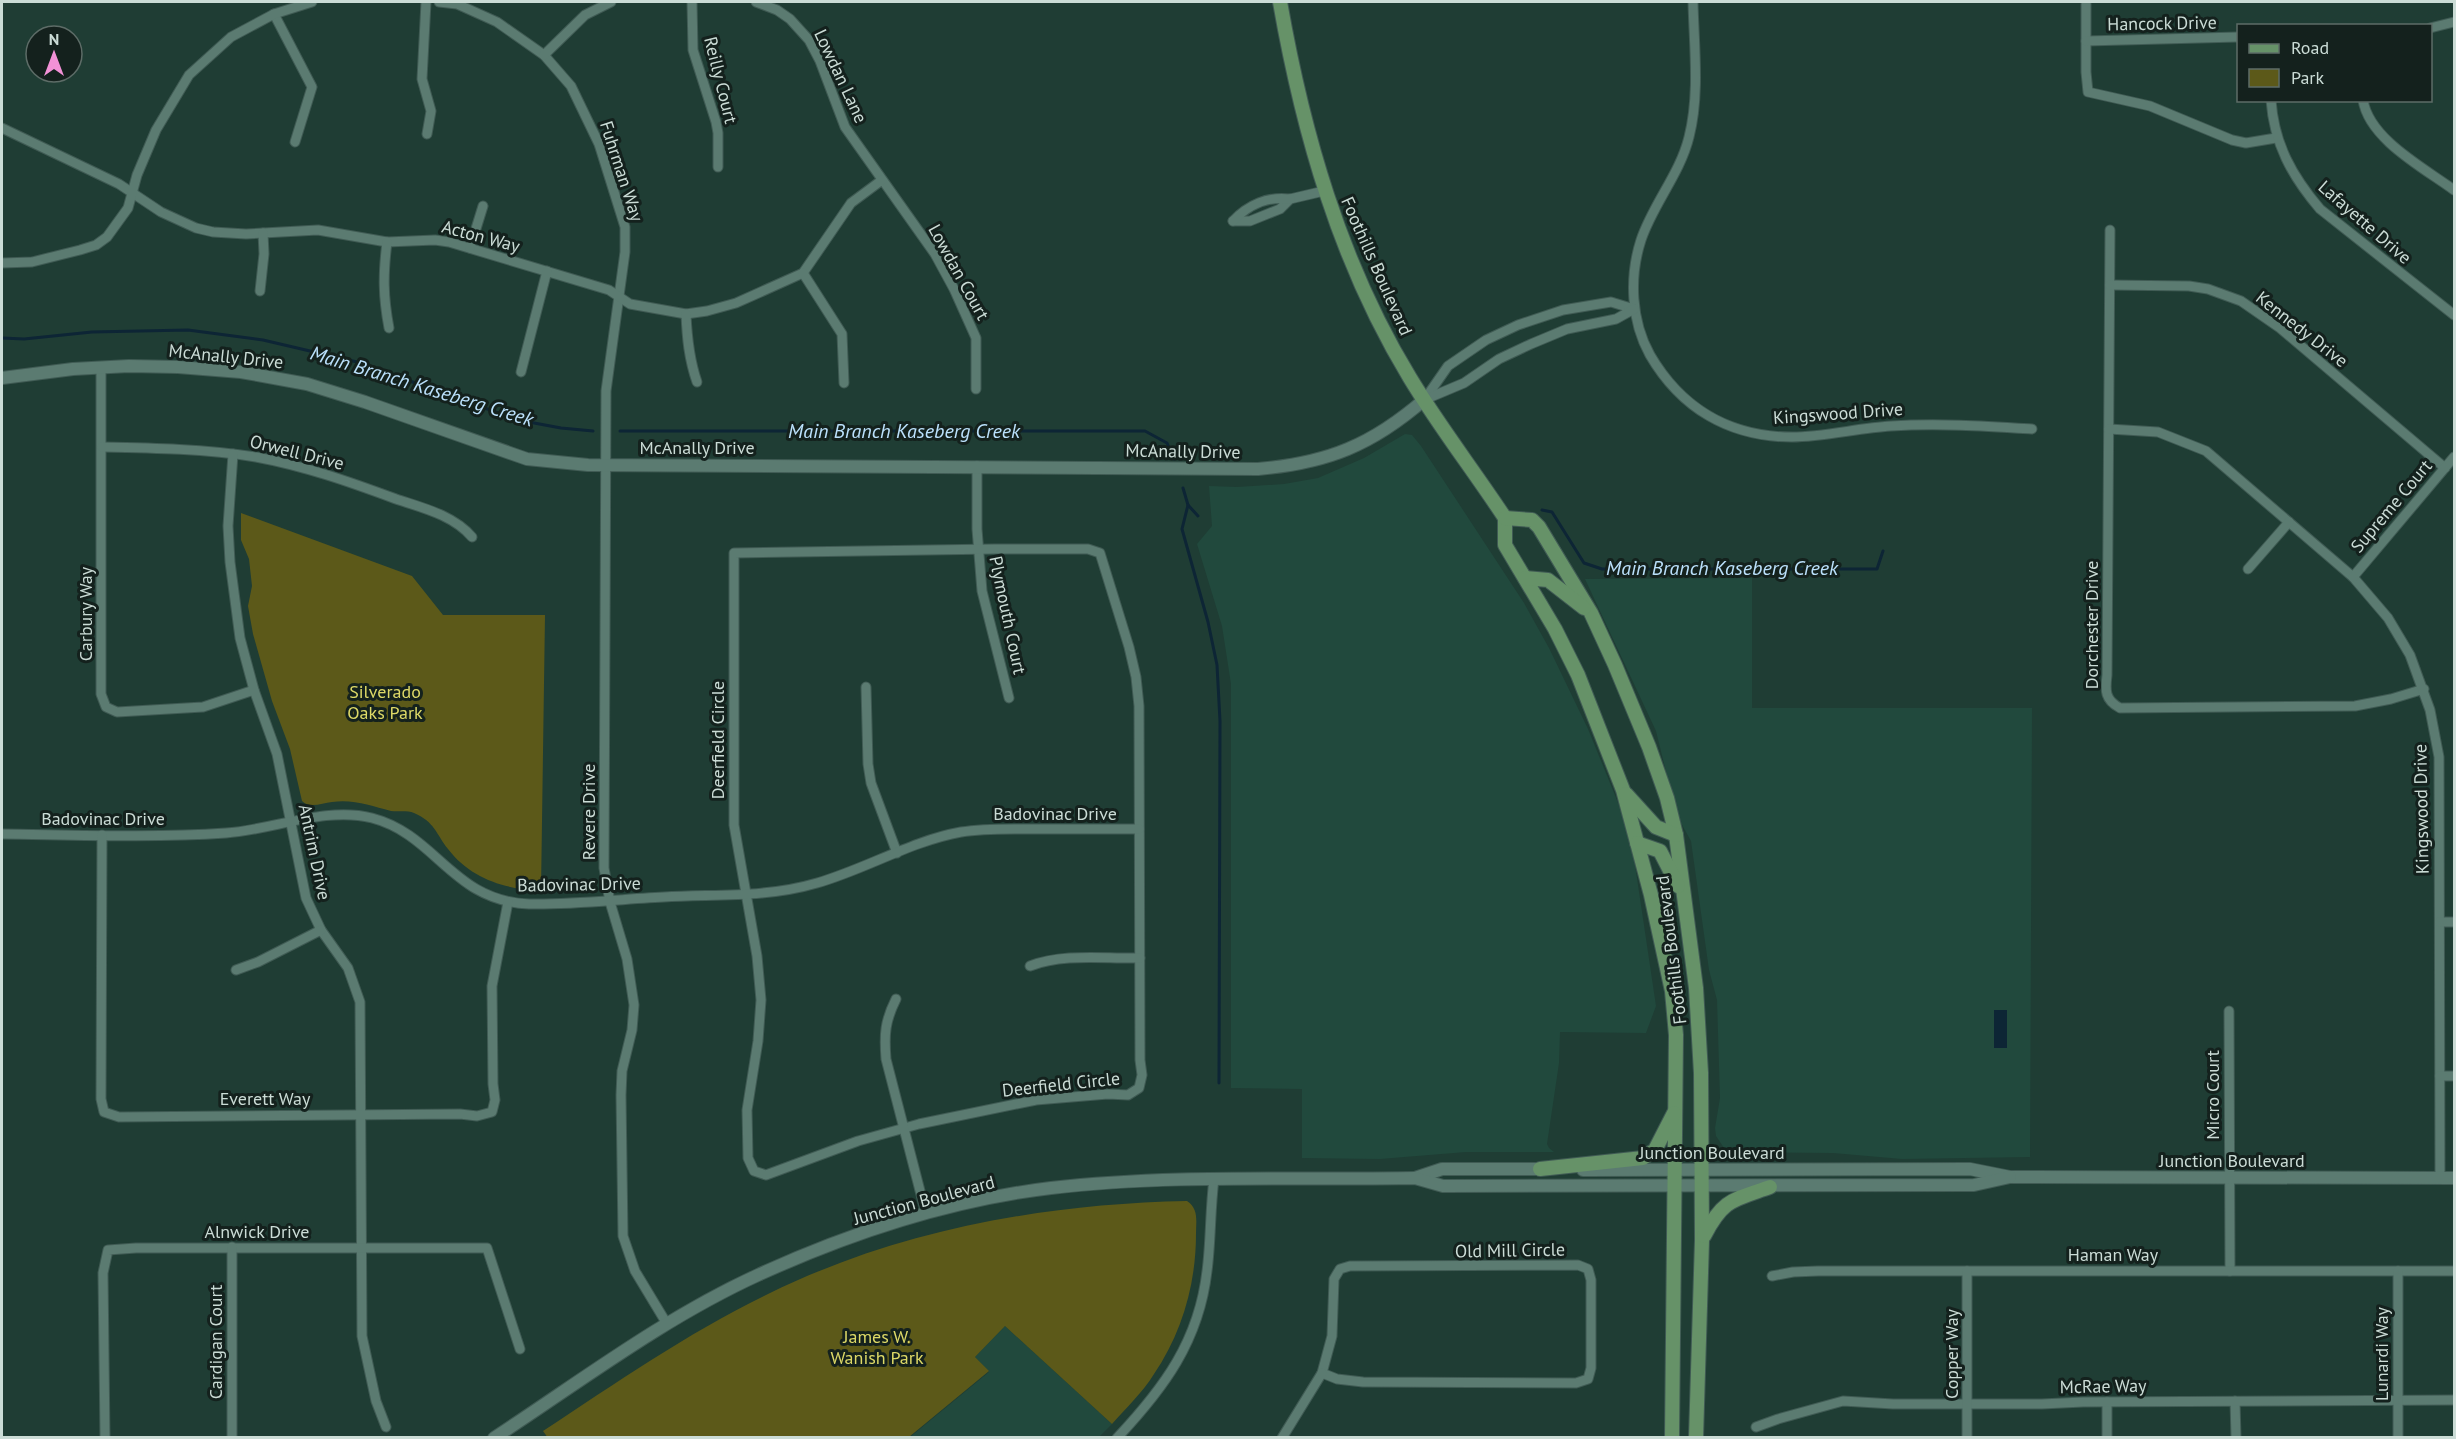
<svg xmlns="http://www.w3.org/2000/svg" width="2456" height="1439" font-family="'PT Sans',sans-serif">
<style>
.built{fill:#21493d}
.green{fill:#5c5919}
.water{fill:#0d2535}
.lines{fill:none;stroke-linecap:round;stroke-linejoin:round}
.stream{stroke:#0d2535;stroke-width:3}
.street-casing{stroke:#405b54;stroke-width:11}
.secondary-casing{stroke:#405b54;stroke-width:14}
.primary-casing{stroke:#405b54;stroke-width:16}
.street{stroke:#5b7b71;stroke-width:9}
.secondary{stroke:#5b7b71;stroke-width:12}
.primary{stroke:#669268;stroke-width:14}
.labels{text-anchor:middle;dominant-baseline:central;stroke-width:6;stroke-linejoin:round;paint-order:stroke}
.street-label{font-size:18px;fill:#cbdcd6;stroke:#14211d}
.park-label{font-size:18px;fill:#ddd967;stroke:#14211d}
.water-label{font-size:20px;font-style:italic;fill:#bbe1fc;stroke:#14211d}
</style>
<rect width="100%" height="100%" fill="#1f3d34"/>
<g class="built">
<path d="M1405,434L1412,435L1421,446L1524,603L1549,648L1588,729L1621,810L1634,858L1656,1006L1646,1033L1560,1032L1559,1063L1547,1144L1549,1148L1554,1152H1466L1380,1159L1302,1158V1089L1231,1088V684L1222,626L1197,544L1212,526L1209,486L1237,487L1284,484L1318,478L1364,458Z"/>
<path d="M1752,578V708H2032L2030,1157L1902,1159L1833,1153L1739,1152L1724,1148L1716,1136L1715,1128L1720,1098L1717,1000L1709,970L1691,841L1677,816L1656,731L1585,579Z"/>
<path d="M1005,1326L1112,1424L1099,1437L909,1438L989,1372L975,1357Z"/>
</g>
<g class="green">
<path d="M241,513L412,576L443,615H545L541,891C505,889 471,879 448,849C436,834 435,822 414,813C407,810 398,812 391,811C371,806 354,799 332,802C322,803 310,809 302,801L290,749L272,701L253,634L248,606L252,586L249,559L241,540Z"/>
<path d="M1187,1201C1199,1209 1196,1221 1196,1234C1196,1284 1182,1333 1154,1374C1143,1392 1126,1408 1112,1424L1005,1326L975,1357L989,1371L909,1437L548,1438L543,1431C616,1383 689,1332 768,1294C898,1230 1043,1204 1187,1201Z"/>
</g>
<rect class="water" x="1994" y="1010" width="13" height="38"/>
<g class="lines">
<g class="stream">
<path d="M2,338L24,339L92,332L188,330L263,340L357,362L518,420L561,428L593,431"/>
<path d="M620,431H1145L1167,443L1174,459"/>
<path d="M1183,488L1188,505L1198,516"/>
<path d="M1188,505L1182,529L1208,622L1217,665L1220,721L1219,1083"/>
<path d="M1542,510L1552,512L1584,563L1602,569H1877L1883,551"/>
</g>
<g class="street-casing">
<g id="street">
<path d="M426,2L422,79L431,111L427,134"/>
<path d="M439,2L457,4L497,22L544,55L571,86L599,144L625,227V252L606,391L604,868L610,902L627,959L634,1005L632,1030L622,1071L621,1095L623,1236L635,1271L667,1324"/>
<path d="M692,2L693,50L716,122L718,133V167"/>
<path d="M756,2L777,10L790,19L809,40L820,61L845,127L935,254L954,289L976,338V389"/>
<path d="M1693,2C1694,46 1700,94 1689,137C1680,174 1653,204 1641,240C1629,277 1631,321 1650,355C1681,408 1729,437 1792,437C1824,437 1858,428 1891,426C1938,423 1984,426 2032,429"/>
<path d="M2086,4V72L2088,92L2150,106L2232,140L2246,143L2276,138"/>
<path d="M274,14L312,87L295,142"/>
<path d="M2430,28L2454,22"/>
<path d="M2086,41L2238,37"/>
<path d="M544,55L585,15L611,2"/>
<path d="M2271,100C2274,144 2292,176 2320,209L2454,315"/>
<path d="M2363,100C2369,139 2424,168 2454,190"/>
<path d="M2,128L119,184L161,212L196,228L213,232L246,234L318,230L387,242L435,240L449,242L609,290L630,304L686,314L707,311L736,303L803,273L851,203L882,180"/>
<path d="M1233,221H1250L1280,209L1290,199L1324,191"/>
<path d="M1233,221C1248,205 1268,196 1290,199"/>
<path d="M2110,230L2107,675C2105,691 2105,700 2120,708L2355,706L2391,699L2424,689"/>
<path d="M387,242C383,275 383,296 389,328"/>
<path d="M470,248L483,206"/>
<path d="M2,263L32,262L80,250L96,245L107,237L128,208L137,175L156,130L189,75L231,37L274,14L312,2"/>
<path d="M803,273L842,334L844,383"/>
<path d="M2110,285L2189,286L2208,289L2241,301L2280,328L2445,468"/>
<path d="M260,291L264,254L263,233"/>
<path d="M686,314C687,338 689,359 697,382"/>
<path d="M101,367V694L106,707L117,712L203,707L254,690"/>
<path d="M521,372L547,271"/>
<path d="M1425,399L1448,366L1486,340L1518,325L1563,310L1611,302L1634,309"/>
<path d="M1426,399L1464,383L1499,359L1531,344L1567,329L1616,319L1634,309"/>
<path d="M2109,429L2158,432L2206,451L2353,577L2388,618L2410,655L2430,710L2439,757L2440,1178"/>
<path d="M102,447C154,448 205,449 256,457C305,466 350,482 396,499C423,508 453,515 472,537"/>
<path d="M233,454L228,526L230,562L240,638L254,690L277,754L306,898L321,930L348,968L360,1002L362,1336L376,1401L386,1427"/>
<path d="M977,466V529L982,591L1009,698"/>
<path d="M995,549H1088L1100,553L1129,647L1136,677L1139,706L1140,1060L1142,1075L1139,1088L1128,1095L1108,1094L1036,1100L919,1124L858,1141L766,1175L754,1171L748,1158L747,1110L758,1041L761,1000L757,956L734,825V553Z"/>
<path d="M2248,569L2289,522"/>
<path d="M2353,577L2454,457"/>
<path d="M866,687L868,764L871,783L897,853"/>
<path d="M2,834C76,835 152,838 226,833C273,830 325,806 372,818C437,835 452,901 529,904C574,905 619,899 664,897C716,894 766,898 817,883C866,869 911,841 961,832C985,828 1009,829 1032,829C1068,829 1103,829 1139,829"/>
<path d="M102,835L101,1099L104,1112L119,1117L460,1114L477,1116L492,1112L495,1100L493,1084L492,986L508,902"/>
<path d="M2440,922H2454"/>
<path d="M1030,966C1064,953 1104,959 1140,958"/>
<path d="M236,970L258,962L321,930"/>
<path d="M896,999C885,1021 884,1034 886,1059L926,1214"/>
<path d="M2229,1011L2230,1271"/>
<path d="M2440,1076H2454"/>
<path d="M1578,1265L1588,1269L1591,1280V1368L1588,1379L1576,1383L1363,1382L1337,1379L1322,1373L1332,1336L1334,1279L1340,1269L1350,1266Z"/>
<path d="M1772,1276L1793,1272L1818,1271H2454"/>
<path d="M2235,1401L2236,1438"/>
<path d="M2107,1402V1438"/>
<path d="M1756,1427L1778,1419L1843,1401L1893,1404H2042L2083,1402L2454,1400"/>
<path d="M105,1438L103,1273L108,1250L136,1248H487L520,1349"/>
<path d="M232,1438V1247"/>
<path d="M1117,1438C1164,1388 1199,1341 1207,1271C1211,1241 1210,1210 1214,1179"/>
<path d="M1282,1438L1322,1373"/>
<path d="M1967,1438V1271"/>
<path d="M2398,1438V1271"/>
</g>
</g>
<g class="secondary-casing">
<g id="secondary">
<path d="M2,378L73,369L129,366L178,367L241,372L307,384L365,402L527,459L588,465L1258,469C1328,463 1372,445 1425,399"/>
<path d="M1583,1170L1970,1169L2010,1177L2454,1178"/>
<path d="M1415,1178L1442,1169H1547"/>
<path d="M494,1438C581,1381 664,1318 758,1275C850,1233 951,1200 1051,1188C1171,1174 1294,1180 1415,1178L1443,1186L1974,1185L2010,1177"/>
</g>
</g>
<g class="primary-casing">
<g id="primary">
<path d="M1280,2C1303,133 1340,263 1410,378C1439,426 1474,471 1505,518V545L1555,629L1578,675L1623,790L1651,895L1672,991L1676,1035L1672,1438"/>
<path d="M1505,518L1532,520L1539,527L1591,613L1615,665L1649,747L1667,798L1676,835L1696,988L1701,1073L1702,1240L1696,1438"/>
<path d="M1525,578L1548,580L1584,608"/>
<path d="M1626,794L1656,827L1676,835"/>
<path d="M1637,843L1660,851L1678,886"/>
<path d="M1540,1169L1643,1158L1655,1150L1674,1113"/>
<path d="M1704,1236C1723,1199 1733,1200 1770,1187"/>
</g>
</g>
<use href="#street" class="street"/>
<use href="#secondary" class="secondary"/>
<use href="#primary" class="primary"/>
</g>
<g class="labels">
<g class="street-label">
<text transform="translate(2162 23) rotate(-1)">Hancock Drive</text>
<text transform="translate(841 76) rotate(65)">Lowdan Lane</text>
<text transform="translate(721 80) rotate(76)">Reilly Court</text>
<text transform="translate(622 171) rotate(72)">Fuhrman Way</text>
<text transform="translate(2365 222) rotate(41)">Lafayette Drive</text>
<text transform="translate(481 236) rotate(15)">Acton Way</text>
<text transform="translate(1377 266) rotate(66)">Foothills Boulevard</text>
<text transform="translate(959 272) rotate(61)">Lowdan Court</text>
<text transform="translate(2302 329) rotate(38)">Kennedy Drive</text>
<text transform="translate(226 356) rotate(6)">McAnally Drive</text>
<text transform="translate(1838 413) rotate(-4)">Kingswood Drive</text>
<text x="697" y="447">McAnally Drive</text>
<text transform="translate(1183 451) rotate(1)">McAnally Drive</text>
<text transform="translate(297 452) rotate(14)">Orwell Drive</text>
<text transform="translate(2391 506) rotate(-50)">Supreme Court</text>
<text transform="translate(85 614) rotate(-90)">Carbury Way</text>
<text transform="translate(1008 615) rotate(78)">Plymouth Court</text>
<text transform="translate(2091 625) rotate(-90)">Dorchester Drive</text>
<text transform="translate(717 740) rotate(-90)">Deerfield Circle</text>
<text transform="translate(2421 809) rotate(-91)">Kingswood Drive</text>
<text transform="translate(588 812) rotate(-90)">Revere Drive</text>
<text x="1055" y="813">Badovinac Drive</text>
<text x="103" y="818">Badovinac Drive</text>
<text transform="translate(315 852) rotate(78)">Antrim Drive</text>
<text transform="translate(579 884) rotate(-1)">Badovinac Drive</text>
<text transform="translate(1671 950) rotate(-97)">Foothills Boulevard</text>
<text transform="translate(1061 1084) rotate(-6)">Deerfield Circle</text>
<text transform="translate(2212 1095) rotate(-90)">Micro Court</text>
<text x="265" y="1098">Everett Way</text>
<text x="1712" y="1152">Junction Boulevard</text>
<text x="2232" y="1160">Junction Boulevard</text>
<text transform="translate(924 1200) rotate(-15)">Junction Boulevard</text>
<text x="257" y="1231">Alnwick Drive</text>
<text transform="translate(1510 1250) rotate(-1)">Old Mill Circle</text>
<text x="2113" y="1254">Haman Way</text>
<text transform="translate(215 1342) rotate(-90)">Cardigan Court</text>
<text transform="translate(1951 1354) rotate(-90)">Copper Way</text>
<text transform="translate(2381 1354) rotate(-90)">Lunardi Way</text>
<text transform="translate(2103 1386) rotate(-1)">McRae Way</text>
</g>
<g class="park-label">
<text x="385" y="691">Silverado<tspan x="385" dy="21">Oaks Park</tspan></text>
<text x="877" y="1336">James W.<tspan x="877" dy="21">Wanish Park</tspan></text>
</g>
<g class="water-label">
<text transform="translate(422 386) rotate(17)">Main Branch Kaseberg Creek</text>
<text x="904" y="431">Main Branch Kaseberg Creek</text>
<text x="1722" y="568">Main Branch Kaseberg Creek</text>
</g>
</g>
<rect width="2456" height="1439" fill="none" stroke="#cbdcd6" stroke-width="6"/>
<rect x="2237" y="24" width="195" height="78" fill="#14211d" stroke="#5d6c67" stroke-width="1.5"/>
<rect x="2249" y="44" width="30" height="9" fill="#669268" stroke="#5d6c67" stroke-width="1.5"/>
<text x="2291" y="54" font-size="18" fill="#cbdcd6">Road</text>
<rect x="2249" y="69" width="30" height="18" fill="#5c5919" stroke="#5d6c67" stroke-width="1.5"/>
<text x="2291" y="84" font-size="18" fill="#cbdcd6">Park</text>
<g transform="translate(54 54)"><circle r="28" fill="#14211d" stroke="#5d6c67" stroke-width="1.5"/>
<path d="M0-4.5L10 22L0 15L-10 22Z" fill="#f291d6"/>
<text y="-9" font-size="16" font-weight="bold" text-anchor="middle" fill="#cbdcd6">N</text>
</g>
</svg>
